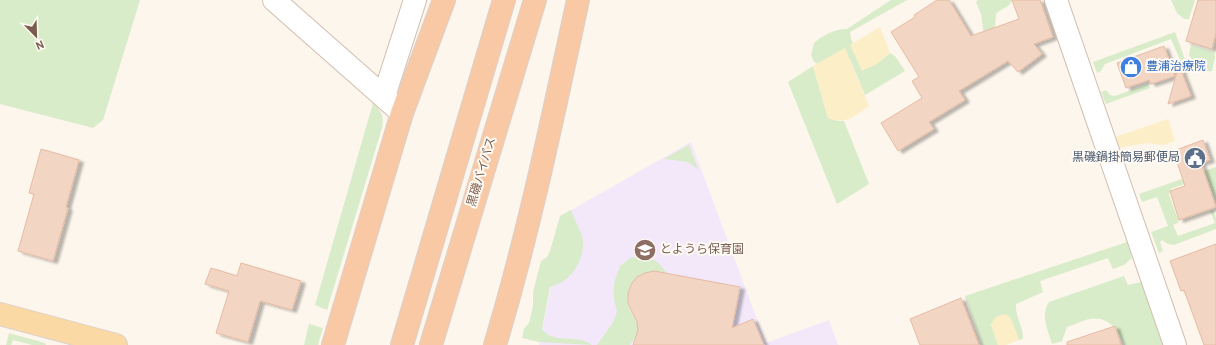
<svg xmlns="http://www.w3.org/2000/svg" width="1216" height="345" font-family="Overpass,'Noto Sans JP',sans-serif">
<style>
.education{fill:#f3e8fa}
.green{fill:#d8ecc9}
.sand{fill:#fcefc7}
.building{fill:#f3d5c3;stroke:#e6bba3;filter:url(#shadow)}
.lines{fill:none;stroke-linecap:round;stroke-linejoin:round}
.minor-casing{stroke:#d1beb0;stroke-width:24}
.tertiary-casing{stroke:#d1beb0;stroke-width:24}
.primary-casing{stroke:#dad1cd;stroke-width:24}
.trunk-casing{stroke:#dad1cd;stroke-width:24}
.minor{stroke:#fff;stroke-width:22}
.tertiary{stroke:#fff;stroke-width:22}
.primary{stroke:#fbd9a5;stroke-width:22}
.trunk{stroke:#f9c8a4;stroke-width:22}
.labels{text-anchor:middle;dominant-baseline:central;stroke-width:4;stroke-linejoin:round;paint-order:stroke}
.shop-label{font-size:12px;fill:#366cbe;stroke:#fffaf3;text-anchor:start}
.service-label{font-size:12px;fill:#4e5e75;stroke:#fffaf3;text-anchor:end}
.street-label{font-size:12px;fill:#7a5c4d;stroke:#fffaf3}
.education-label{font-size:12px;fill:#785e54;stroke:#fffaf3;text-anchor:start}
</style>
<defs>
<filter id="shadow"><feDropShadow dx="4.5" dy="2.5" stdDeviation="1" flood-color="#0004"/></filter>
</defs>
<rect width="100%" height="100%" fill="#fdf6ec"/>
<path class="education" d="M691,142L766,343L829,320L838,345H539L566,213Z"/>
<g class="green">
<path d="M0,0H140L103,120L93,128L0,104Z"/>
<path d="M891,0H907L850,32C851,48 863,55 875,65L890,53L895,56L905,71L865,95L850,59L824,67L814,62L811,55L814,43C822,36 836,28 847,29Z"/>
<path d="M978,0H1013L1008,6L996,13L995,32L985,43L981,14L976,2Z"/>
<path d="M1171,0H1195L1189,19H1184L1177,13Z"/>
<path d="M1175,32L1190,73L1186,74L1171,39L1105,64L1101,71L1097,73L1093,62Z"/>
<path d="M1191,45L1214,52L1215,57L1212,71C1200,73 1195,64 1189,55Z"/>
<path d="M813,66L828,118L838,121H844L869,184L837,204L788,82Z"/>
<path d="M1148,84L1150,88L1106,104L1101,92L1106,90L1110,95L1115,96Z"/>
<path d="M373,103C382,112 384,115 382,128L327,310L315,305Z"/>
<path d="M689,145L698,169L688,162L664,159Z"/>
<path d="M1216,167V202L1208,181L1204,177L1171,189L1169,195L1179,222L1173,225L1178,236L1215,223L1210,211L1213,210L1216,218V229L1174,245L1168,244L1162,240L1160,242L1163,251L1159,253L1151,232L1168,226L1157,197L1142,202L1139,194Z"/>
<path d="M571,210C574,219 579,227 582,236C586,252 577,273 562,282C559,284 554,285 550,287L542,329C554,345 576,333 592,345L539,342L522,338L524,329L529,323L533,306V292L541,261L547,257L550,251L560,216Z"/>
<path d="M1127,242L1132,258L1124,265L1113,269L1108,258L1040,281L1043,292L1016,304C1015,316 1023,326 1023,339L1019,340L1011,319L991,324L998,345H982L965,296Z"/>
<path d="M642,256C656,259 659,263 668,274C652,271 653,272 639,279C625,287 626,301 632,314C635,319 638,323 638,329C638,335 633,340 630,345H597L612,324L617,312L614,299V283L620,266L630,258Z"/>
<path d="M1124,276L1128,285L1141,282L1147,290L1166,345H1124C1119,330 1108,316 1090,319C1083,320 1074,325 1067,327L1062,341L1052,344C1048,329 1040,316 1049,302Z"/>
<path d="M309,324L323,328L318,345H304Z"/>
<path d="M9,333L45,343L46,345H32L13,340L11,345H6Z"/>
</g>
<g class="sand">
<path d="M880,27L890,53L875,65L862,71L850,45Z"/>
<path d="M845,48L869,106C854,116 847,125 828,118L813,66Z"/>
<path d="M1168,119L1175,141L1163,145L1146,143L1119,148L1115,137Z"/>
<path d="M1006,314L1011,319L1019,340L1006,345H998L991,325L995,317Z"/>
</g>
<g class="building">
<path d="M937,0H949L971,36L1019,19L1012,0H1040L1053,37L1034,44L1042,54L1018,72L1008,61L959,91L965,100L929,122L934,129L898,151L881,123L922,98L912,81L919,77L891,32L915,17L914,15Z"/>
<path d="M1198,0H1216V33L1212,49L1186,41Z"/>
<path d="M1164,46L1175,76L1151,84L1149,80L1126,88L1117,63Z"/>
<path d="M1179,65L1191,96L1168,104Z"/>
<path d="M1203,140L1210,160L1201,163L1216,207L1179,220L1170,191L1185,186L1177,162L1180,161L1176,150Z"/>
<path d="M41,149L79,160L66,207L68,208L53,261L18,251L34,194L29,193Z"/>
<path d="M1216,244V345H1204L1184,290L1181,291L1170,261Z"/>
<path d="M241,263L301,281L292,310L260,301L248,342L216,333L229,291L205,284L211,268L237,276Z"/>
<path d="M654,271L740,287L732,328L753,319L764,345H633L638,330L637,322L628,303V293L632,283L637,277L645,273Z"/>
<path d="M961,298L979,345H920L910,319Z"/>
<path d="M1115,326L1121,345H1067V342Z"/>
</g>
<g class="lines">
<g class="minor-casing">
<g id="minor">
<path d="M274,0L402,113"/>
<path d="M384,96L415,0"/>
</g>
</g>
<g class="tertiary-casing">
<path id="tertiary" d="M1056,0L1175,345"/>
</g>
<g class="primary-casing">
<path id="primary" d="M0,314L116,345"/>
</g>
<g class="trunk-casing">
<g id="trunk">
<path d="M333,345L402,113L444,0"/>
<path d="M402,345L504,0"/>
<path d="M431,345L535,0"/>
<path d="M495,345C529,232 553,116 578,0"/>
</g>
</g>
<use href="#minor" class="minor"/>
<use href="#tertiary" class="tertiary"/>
<use href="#primary" class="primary"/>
<use href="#trunk" class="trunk"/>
</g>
<defs>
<g id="shop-disc" transform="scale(1.15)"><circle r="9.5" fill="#3f7fe0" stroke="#fffaf3"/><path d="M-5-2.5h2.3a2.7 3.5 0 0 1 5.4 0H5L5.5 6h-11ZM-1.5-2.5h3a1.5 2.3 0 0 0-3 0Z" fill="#fff"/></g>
<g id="civic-disc" transform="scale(1.15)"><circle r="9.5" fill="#5c6f8a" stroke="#fffaf3"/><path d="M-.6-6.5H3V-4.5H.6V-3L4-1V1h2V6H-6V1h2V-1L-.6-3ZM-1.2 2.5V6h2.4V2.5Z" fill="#fff"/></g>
<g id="school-disc" transform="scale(1.15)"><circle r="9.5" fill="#8d6e63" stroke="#fffaf3"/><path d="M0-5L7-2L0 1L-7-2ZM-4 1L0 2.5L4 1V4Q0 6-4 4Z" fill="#fff"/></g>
</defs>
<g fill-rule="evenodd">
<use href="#shop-disc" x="1131" y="67"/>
<use href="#civic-disc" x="1195" y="158"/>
<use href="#school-disc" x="645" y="250"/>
</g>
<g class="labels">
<g class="shop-label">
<text x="1146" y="67">豊浦治療院</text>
</g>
<g class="service-label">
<text x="1180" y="158">黒磯鍋掛簡易郵便局</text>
</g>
<g class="street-label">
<text transform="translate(482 172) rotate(-73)">黒磯バイパス</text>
</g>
<g class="education-label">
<text x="660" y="250">とようら保育園</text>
</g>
</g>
<g transform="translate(36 36) rotate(157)" stroke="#fffaf3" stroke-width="3" paint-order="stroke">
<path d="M0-3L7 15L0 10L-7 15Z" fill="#7a5c4d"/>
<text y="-6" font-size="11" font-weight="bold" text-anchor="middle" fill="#7a5c4d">N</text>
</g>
</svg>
